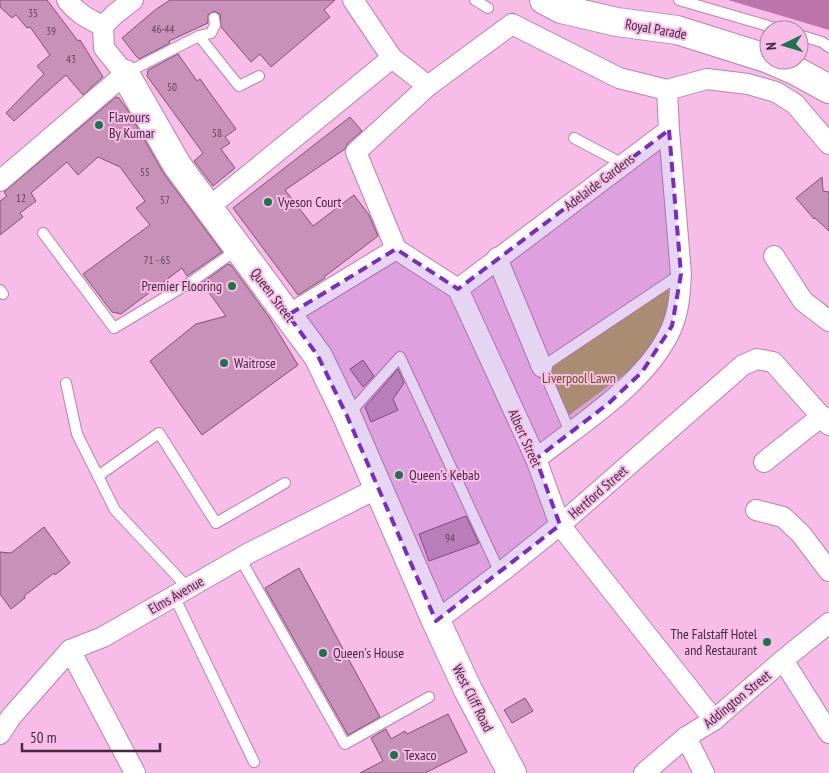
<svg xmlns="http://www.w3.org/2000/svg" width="829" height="773" font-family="'PT Sans Narrow',sans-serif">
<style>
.green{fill:#b4a45f}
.water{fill:#bc75ab}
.building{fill:#c891ba;stroke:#835076}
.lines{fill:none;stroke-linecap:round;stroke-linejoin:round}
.lane-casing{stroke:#b983ab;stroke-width:12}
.street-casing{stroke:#b983ab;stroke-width:22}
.secondary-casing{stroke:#b983ab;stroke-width:30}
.lane{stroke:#fff;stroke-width:10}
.street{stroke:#fff;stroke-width:20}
.secondary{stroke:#fff;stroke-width:28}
.marked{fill:#7b2cbf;fill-opacity:0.2;stroke:#7b2cbf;stroke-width:4;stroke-dasharray:10 6;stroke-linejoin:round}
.poi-dot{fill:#1d7448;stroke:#f7bde8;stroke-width:2}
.labels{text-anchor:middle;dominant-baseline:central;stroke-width:4;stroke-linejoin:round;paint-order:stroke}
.number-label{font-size:11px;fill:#62445b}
.street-label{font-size:14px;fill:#402a3b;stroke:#f7bde8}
.poi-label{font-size:14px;fill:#402a3b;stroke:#f7bde8;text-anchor:start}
.park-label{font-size:14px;fill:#645510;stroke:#f7bde8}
</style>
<rect width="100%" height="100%" fill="#f7bde8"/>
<path class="green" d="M668,290L670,292L666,323L642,361L568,416L547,371L662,291Z"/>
<path class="water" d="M728,0H829V30Z"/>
<g class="building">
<path d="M0,0H47L78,41L80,40L103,77L83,95L66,75L14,121L6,113L44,74L37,66L50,55L30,27L27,28L16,15L12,18L0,7Z"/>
<path d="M170,0H335L324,10L330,17L271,67L260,54L251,62L221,27L220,14L214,11L208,15V23L169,41L170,43L139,59L136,56L122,38L155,10Z"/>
<path d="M178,54L197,81L200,79L236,129L225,137L230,143L221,149L235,168L213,186L194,161L203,153L147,76L148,70Z"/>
<path d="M116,97L119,98L127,109L164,174L222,252L187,276L182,268L121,314L112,312L83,274L150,225L136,208L145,201L120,167L98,157L78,175L67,162L31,193L36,201L20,213L23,217L0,235V201L7,196L4,192Z"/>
<path d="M350,117L362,131L348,143L345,149L285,190L313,226L354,195L369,215L378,236L324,277L325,278L298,295L233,208Z"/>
<path d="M822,177L823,191L829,192V231L815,218L814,219L796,198Z"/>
<path d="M228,264L231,265L269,317L298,365L202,435L150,361L196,324L226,316L202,283Z"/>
<path d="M363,360L374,376L363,387L350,369Z"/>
<path d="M398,369L404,383L393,399L398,410L371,422L365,407Z"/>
<path d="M466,516L479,543L429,561L419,534Z"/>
<path d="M44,527L70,563L55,575L54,573L24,596L25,598L11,609L0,594V552L11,553Z"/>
<path d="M299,568L380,717L348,735L265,588Z"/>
<path d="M525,698L533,711L512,723L504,710Z"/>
<path d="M448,714L467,752L425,773H360L383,761L371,738L386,729L391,739L405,731L407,734Z"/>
</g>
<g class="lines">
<g class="lane-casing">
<g id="lane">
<path d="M475,0L488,8"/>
<path d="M679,0L782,30"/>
<path d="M799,35L822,42L829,47"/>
<path d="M199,36L239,86L259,76"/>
<path d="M126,73L199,36L211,33L215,25L214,18"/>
<path d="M574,138L623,164"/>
<path d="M43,233L114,328L191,282L238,249"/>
<path d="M0,290L3,294"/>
<path d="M66,383L77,434L115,510L188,588"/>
<path d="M348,415L400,357L500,573"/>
<path d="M570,432L542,367L681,274"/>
<path d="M98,476L159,433L216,523L285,483"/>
<path d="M240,558L345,744L429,697"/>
<path d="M174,596L254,762"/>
</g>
</g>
<g class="street-casing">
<g id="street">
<path d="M67,0C77,13 88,19 103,26"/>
<path d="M353,0L392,58L428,86"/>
<path d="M103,26L115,14L133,0"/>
<path d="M0,181L125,74L104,48L103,26"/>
<path d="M208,208L392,58"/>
<path d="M774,256L803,301L829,321"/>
<path d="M497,258L542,367"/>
<path d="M458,289L669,130L667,90"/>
<path d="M288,315L396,249"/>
<path d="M536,459C581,423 649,382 672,327C679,310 680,292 681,274L669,130"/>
<path d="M764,462L822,416"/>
<path d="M756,510L783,517L801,534L829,571"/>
<path d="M436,621L500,573L560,525L743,365L757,359L773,362L829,425"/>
<path d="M70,650L135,773"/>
<path d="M783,660L829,733"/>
<path d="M714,720L560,525L536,459L458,289L396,249L356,152L428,86L512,24L619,78L667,90L707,79L748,84L776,92L795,104L829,144"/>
<path d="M0,734L11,717L70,650L103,637L249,553L378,488"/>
<path d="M686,737L704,773"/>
<path d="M644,773L686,737L714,720L783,660L829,623"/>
</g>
</g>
<g class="secondary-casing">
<g id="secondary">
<path d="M544,0L561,9L617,22L677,30L769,59"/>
<path d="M771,60L796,71L829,89"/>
<path d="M125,74L177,165L318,356L347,416L436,621L468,690L512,773"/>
</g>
</g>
<use href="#lane" class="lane"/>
<use href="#street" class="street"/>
<use href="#secondary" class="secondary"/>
</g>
<path class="marked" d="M669,130L681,274L672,326L642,372L609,403L536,459L560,525L436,621L347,416L318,356L288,315L396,249L458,289Z"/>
<g class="poi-dot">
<circle cx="99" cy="125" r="5"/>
<circle cx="268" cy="202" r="5"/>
<circle cx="232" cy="286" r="5"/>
<circle cx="224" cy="363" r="5"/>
<circle cx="399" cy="475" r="5"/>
<circle cx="767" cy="642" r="5"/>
<circle cx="323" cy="653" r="5"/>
<circle cx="394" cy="755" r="5"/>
</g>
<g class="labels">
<g class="number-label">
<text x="33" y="13">35</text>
<text x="163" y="29">46-44</text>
<text x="51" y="31">39</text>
<text x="71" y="59">43</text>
<text x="172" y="87">50</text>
<text x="217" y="133">58</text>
<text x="145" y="172">55</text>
<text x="21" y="198">12</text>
<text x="165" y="200">57</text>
<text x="157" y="260">71 - 65</text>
<text x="450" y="538">94</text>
</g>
<g class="street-label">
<text transform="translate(656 29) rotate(10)">Royal Parade</text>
<text transform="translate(599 182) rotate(-37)">Adelaide Gardens</text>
<text transform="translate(273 295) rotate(53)">Queen Street</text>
<text transform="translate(525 438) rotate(66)">Albert Street</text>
<text transform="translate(598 492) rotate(-41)">Hertford Street</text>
<text transform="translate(176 595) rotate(-30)">Elms Avenue</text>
<text transform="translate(473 698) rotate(63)">West Cliff Road</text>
<text transform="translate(737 699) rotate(-39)">Addington Street</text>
</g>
<g class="poi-label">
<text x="109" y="117">Flavours<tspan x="109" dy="16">By Kumar</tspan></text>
<text x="278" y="202">Vyeson Court</text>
<text x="222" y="286" text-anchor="end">Premier Flooring</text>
<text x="234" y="363">Waitrose</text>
<text x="409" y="475">Queen's Kebab</text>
<text x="757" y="634" text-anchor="end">The Falstaff Hotel<tspan x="757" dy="16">and Restaurant</tspan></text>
<text x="333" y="653">Queen's House</text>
<text x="404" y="755">Texaco</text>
</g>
<g class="park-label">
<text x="579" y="378">Liverpool Lawn</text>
</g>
</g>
<g transform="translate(784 45) rotate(265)"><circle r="24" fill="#f7bde8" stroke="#ae82a3"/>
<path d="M0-4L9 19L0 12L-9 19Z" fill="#1d7448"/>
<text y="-8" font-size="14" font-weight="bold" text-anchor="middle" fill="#402a3b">N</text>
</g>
<path d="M22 743v8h138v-8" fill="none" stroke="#402a3b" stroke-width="2.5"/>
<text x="30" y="743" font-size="15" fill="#402a3b" stroke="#f7bde8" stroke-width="4" paint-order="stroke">50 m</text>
</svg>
